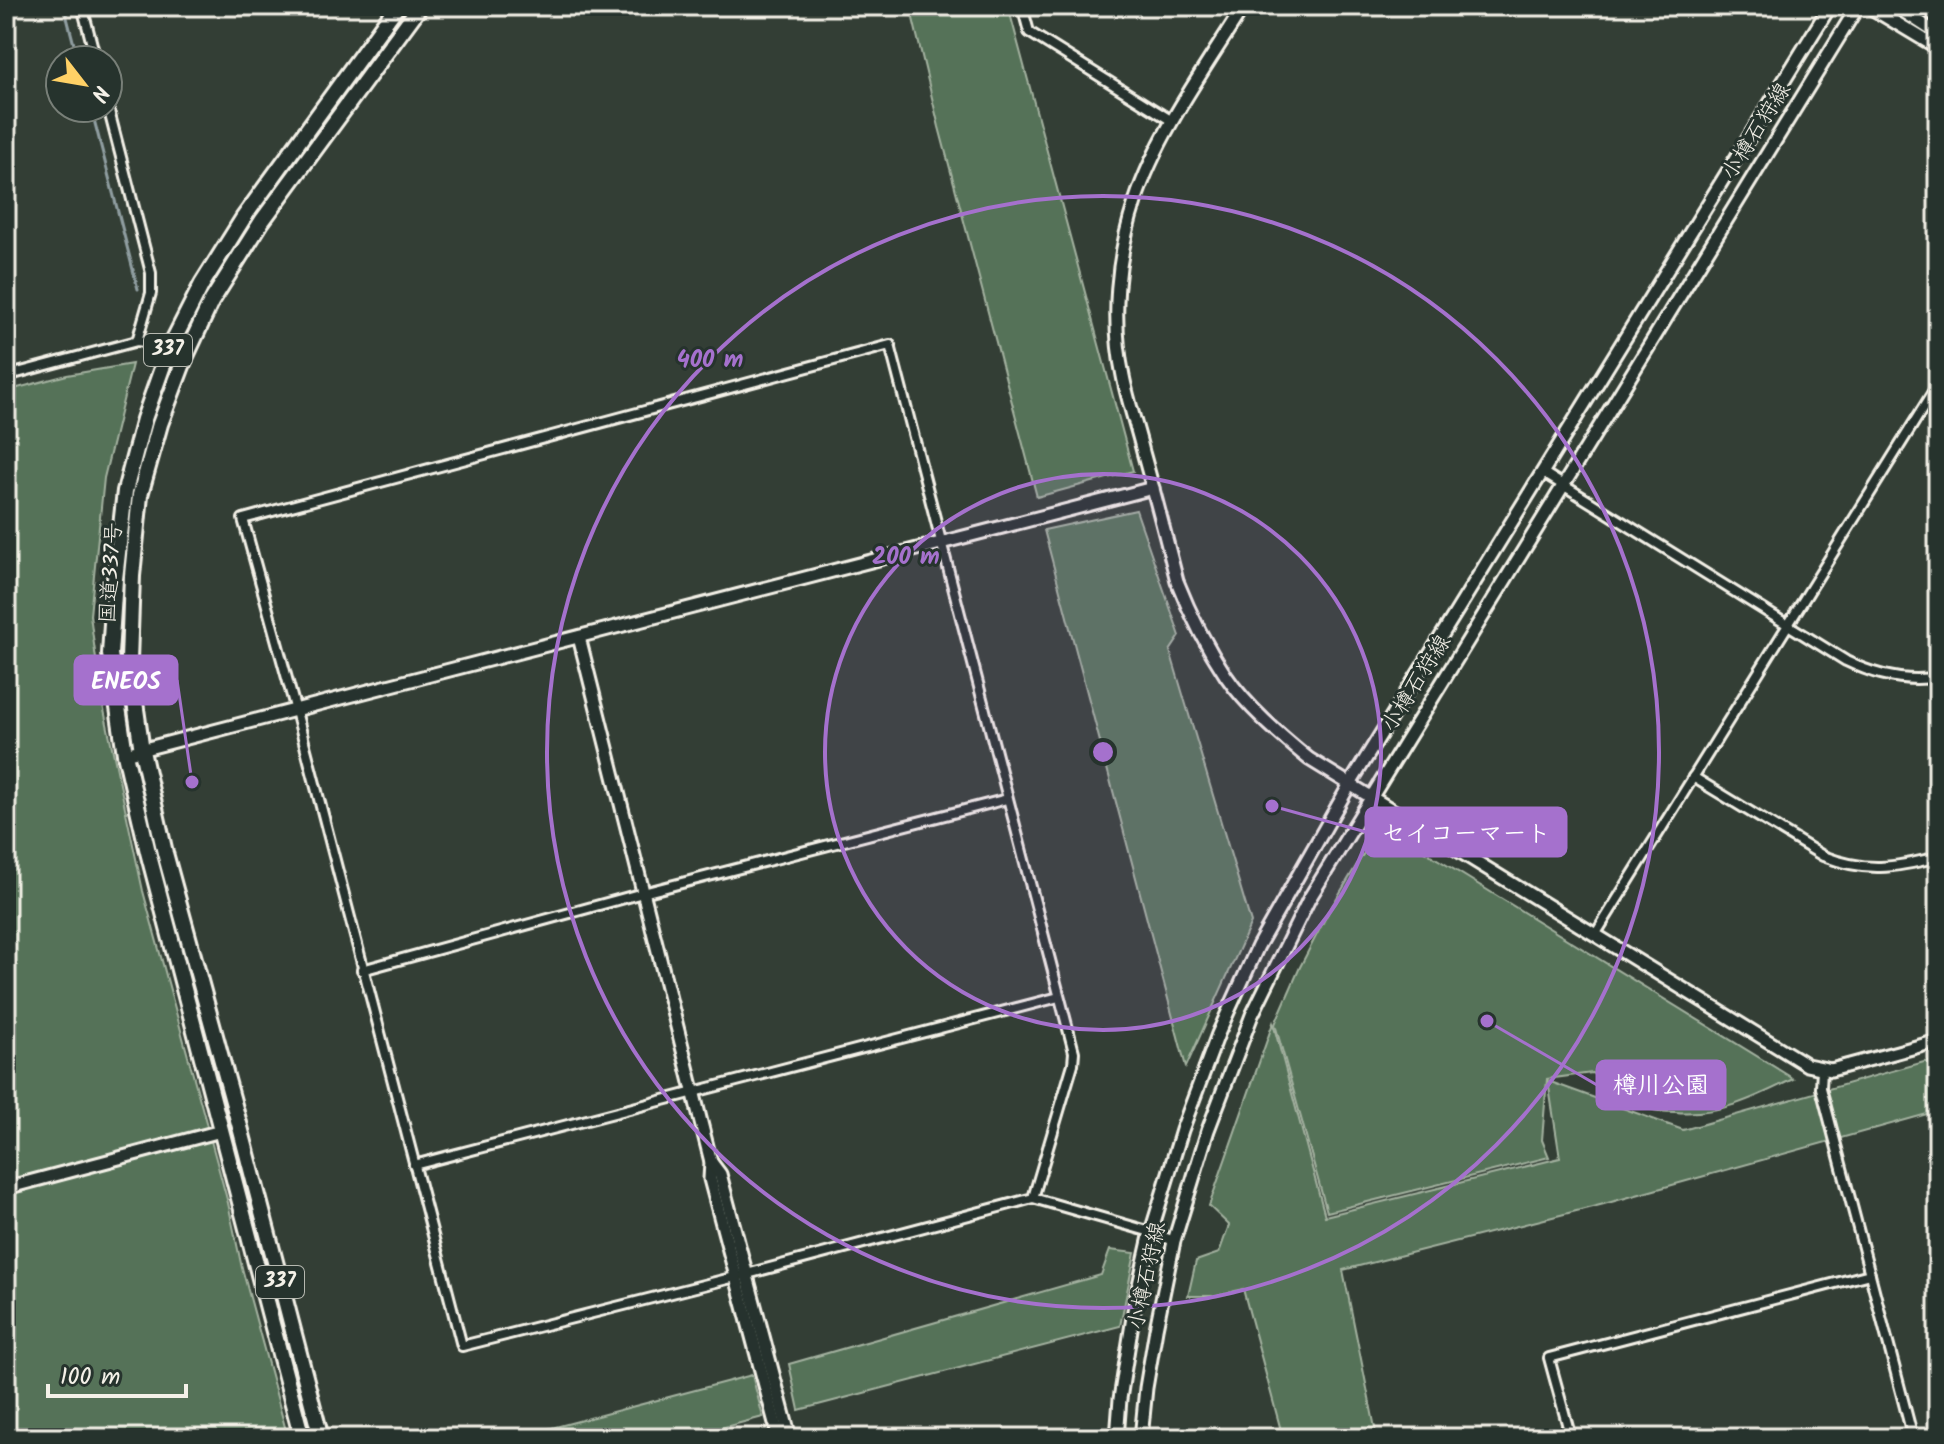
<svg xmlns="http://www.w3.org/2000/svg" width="1944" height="1444" font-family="Kalam,'Klee One',sans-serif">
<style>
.green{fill:#557259;stroke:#a4b2a0;stroke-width:2}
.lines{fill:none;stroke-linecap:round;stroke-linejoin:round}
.stream{stroke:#909ea1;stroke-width:3}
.street-casing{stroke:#f4f1e8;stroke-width:14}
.secondary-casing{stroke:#f4f1e8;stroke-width:17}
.highway-casing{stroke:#f4f1e8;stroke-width:20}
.street{stroke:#26332d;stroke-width:8}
.secondary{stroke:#26332d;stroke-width:11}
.highway{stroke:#26332d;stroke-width:14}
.ring{fill:none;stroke:#a571cd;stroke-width:4}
.labels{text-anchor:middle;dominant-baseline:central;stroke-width:6;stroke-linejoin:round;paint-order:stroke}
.shield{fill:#26332d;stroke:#b6b8b0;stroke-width:2}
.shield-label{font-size:20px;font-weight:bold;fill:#f4f1e8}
.street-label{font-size:22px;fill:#f4f1e8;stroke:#26332d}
.centre{fill:#a571cd;stroke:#26332d;stroke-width:4}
.ring-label{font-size:24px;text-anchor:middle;font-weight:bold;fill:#a571cd;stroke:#26332d;stroke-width:6;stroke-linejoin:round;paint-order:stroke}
.leader{fill:none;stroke:#a571cd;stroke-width:3}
.callout-dot{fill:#a571cd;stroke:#26332d;stroke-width:3}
.callout{fill:#a571cd;stroke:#a571cd;stroke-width:3}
.callout-label{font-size:24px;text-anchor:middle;font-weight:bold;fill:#fff}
</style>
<rect width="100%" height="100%" fill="#333e35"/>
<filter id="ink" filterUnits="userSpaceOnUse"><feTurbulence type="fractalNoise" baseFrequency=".0125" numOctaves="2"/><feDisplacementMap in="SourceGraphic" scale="16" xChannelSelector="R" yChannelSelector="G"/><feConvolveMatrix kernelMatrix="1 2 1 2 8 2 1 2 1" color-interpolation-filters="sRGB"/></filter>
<g filter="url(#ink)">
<g class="green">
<path d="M910,6H1008L1133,471L1037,497L939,127Z"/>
<path d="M132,364L104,478L90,615L101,696L143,891L228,1203L242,1268L288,1438H6V391L67,375Z"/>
<path d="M1136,510L1180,636L1170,651L1251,923L1186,1067L1044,530Z"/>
<path d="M1390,830L1789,1076L1793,1079C1755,1098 1718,1116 1675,1112C1667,1112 1658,1112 1650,1109C1629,1100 1611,1086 1592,1073L1547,1079L1542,1140L1549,1157L1327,1212L1275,1024L1300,967L1329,911L1376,833Z"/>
<path d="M1273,1023L1325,1216L1560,1158L1548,1081L1683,1130L1938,1058V1111L1604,1204L1343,1270L1377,1438H1283L1243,1289L1216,1296H1188L1196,1261L1219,1253L1229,1225L1209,1206Z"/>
<path d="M1110,1250L1135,1253L1120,1326L799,1410L789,1364L1101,1275Z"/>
<path d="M752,1375L763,1417L683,1438H514Z"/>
</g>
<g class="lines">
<g class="stream">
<path d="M64,6L78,60"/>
<path d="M91,108L138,289"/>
</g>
<g class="street-casing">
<g id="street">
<path d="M82,6L96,60"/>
<path d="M1022,6L1029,32L1172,121"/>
<path d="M108,107L151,273V293L137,341"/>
<path d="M6,376L137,341L151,343L185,358"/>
<path d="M1542,472L1846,661C1875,675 1906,683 1938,677"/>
<path d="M1693,777L1823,856C1867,873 1894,868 1938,857"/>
<path d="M1595,935L1938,384"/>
<path d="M362,970L643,893L1007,799"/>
<path d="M1822,1069L1821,1088L1913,1438"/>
<path d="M414,1165L1059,997"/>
<path d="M1033,1198L1073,1064L1074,1052L890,345L243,519L296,711L462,1346L747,1274L1033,1198L1151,1232L1174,1241"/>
<path d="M1571,1438L1549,1358L1870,1274"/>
</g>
</g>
<g class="secondary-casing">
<g id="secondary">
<path d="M1244,6C1206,67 1157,134 1135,202C1117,256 1111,320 1123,376C1128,402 1137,427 1143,452C1155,495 1166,538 1177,581C1190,614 1206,646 1226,676C1247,707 1280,735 1309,759L1807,1065L1831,1070L1938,1041"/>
<path d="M1868,6L1938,48"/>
<path d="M1895,6L1938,34"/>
<path d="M579,637L711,1162L710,1179L779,1438"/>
<path d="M125,754L1153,488"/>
<path d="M711,1162L720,1174L790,1438"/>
<path d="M6,1188L221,1131"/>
<path d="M1117,1438L1120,1399L1136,1298L1151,1232L1182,1130L1218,1034L1258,946L1350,784L1830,6"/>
<path d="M1141,1438L1146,1388L1156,1329L1174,1241L1208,1130L1252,1015L1309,899L1858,6"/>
</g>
</g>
<g class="highway-casing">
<g id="highway">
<path d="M302,1438L148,852L125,754L110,654L115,579L125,491L144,419L168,351L202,284L244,217L397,6"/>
<path d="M321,1438L240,1127L165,853L142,751L129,660L132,576L140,495L160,424L185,358L211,302L262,221L420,6"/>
</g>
</g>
<use href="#street" class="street"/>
<use href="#secondary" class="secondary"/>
<use href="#highway" class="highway"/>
</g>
</g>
<circle cx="1103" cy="752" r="278" fill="#a571cd" fill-opacity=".12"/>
<g class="ring">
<circle cx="1103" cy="752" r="278"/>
<circle cx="1103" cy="752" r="556"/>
</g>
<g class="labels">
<g class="shield">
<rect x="144" y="334" width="48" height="32" rx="6"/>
<rect x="256" y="1266" width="48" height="32" rx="6"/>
</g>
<g class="shield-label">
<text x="168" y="350">337</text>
<text x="280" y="1282">337</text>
</g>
<g class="street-label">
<text transform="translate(1757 132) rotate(-58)">小樽石狩線</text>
<text transform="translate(112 573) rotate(-86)">国道337号</text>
<text transform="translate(1417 684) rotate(-58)">小樽石狩線</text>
<text transform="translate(1148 1276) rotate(-78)">小樽石狩線</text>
</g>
</g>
<circle cx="1103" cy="752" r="12" class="centre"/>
<g class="ring-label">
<text x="710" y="367">400 m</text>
<text x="906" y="564">200 m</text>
</g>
<path class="leader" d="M192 782L177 680M1272 806L1366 832M1487 1021L1597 1085"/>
<g class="callout-dot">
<circle cx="192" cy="782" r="8"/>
<circle cx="1272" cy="806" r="8"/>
<circle cx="1487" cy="1021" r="8"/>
</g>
<g class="callout">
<rect x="75" y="656" width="102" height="48" rx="8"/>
<rect x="1366" y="808" width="200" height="48" rx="8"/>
<rect x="1597" y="1061" width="128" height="48" rx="8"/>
</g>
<g class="callout-label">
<text x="126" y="689">ENEOS</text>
<text x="1466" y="841">セイコーマート</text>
<text x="1661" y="1093">樽川公園</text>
</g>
<rect width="1944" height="1444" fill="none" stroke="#26332d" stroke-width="32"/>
<rect x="16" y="16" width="1912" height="1412" fill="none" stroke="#f4f1e8" stroke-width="3" filter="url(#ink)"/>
<g transform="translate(84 84) rotate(121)"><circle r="38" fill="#26332d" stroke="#787f78" stroke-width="2"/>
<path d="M0-6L14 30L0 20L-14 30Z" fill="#ffd166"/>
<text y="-12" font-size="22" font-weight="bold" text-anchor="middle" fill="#f4f1e8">N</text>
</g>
<path d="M48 1384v12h138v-12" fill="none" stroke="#f4f1e8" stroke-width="4"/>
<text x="60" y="1384" font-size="24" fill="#f4f1e8" stroke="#26332d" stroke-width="6" paint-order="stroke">100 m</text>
</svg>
